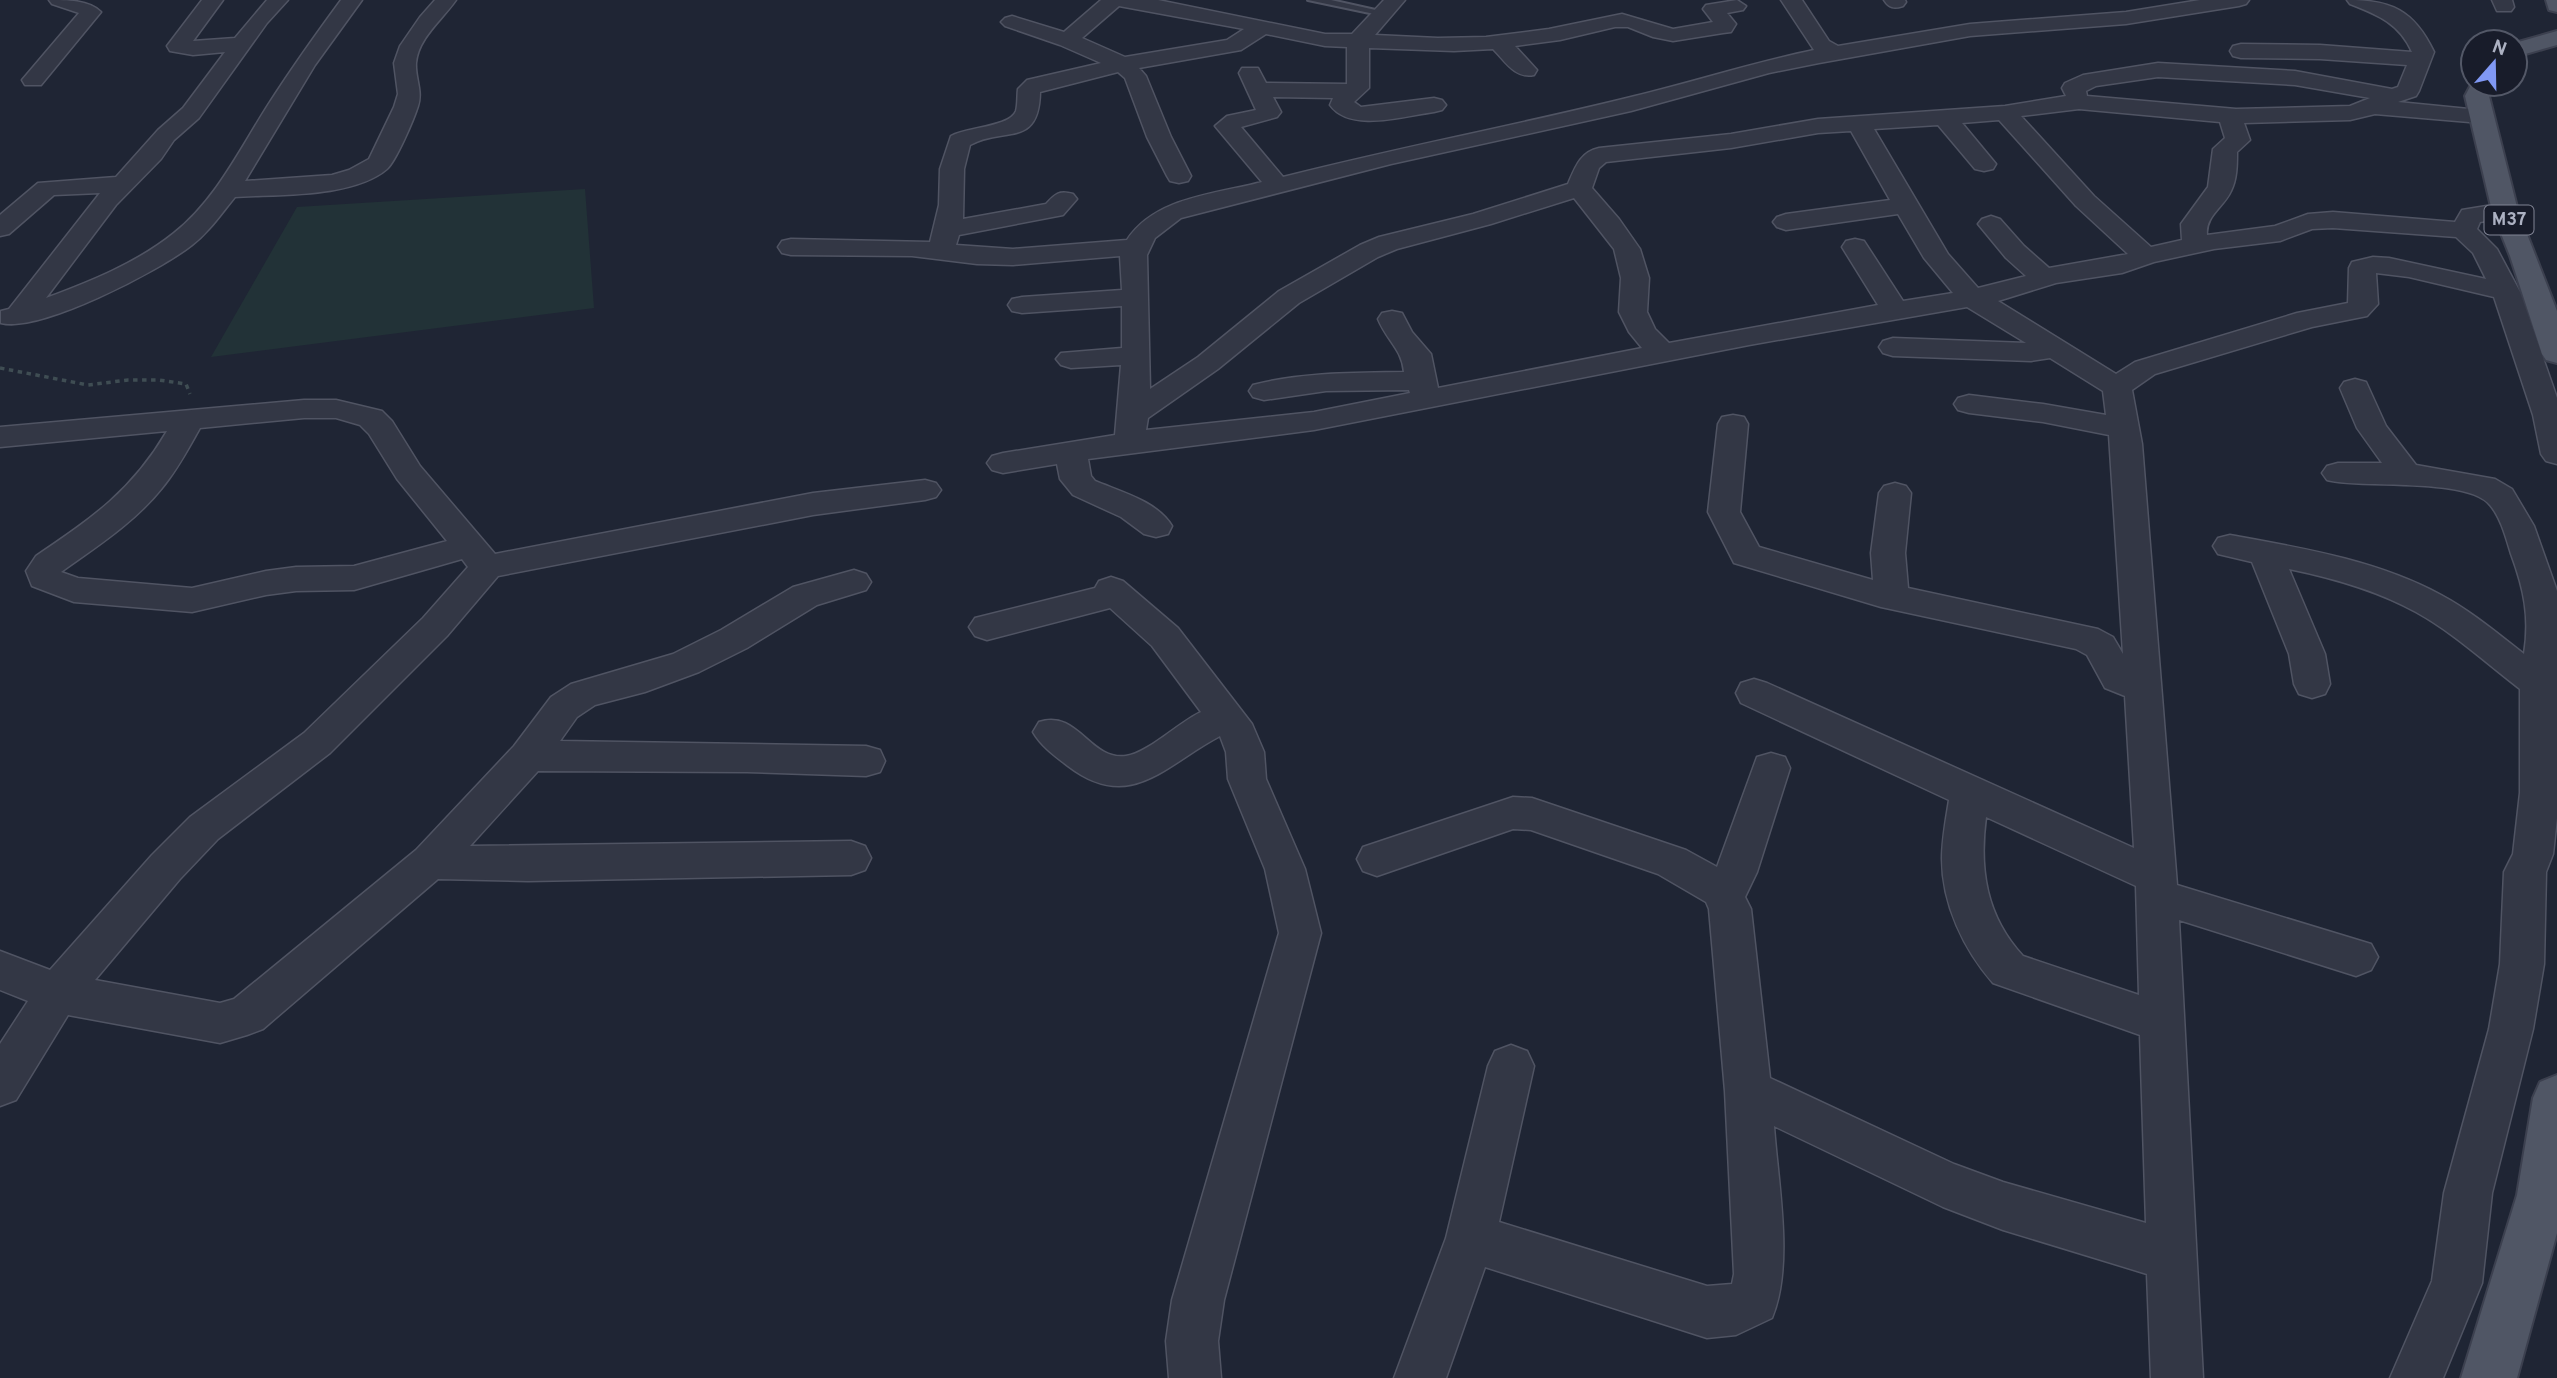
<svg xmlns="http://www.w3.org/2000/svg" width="2557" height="1378" font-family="Overpass,sans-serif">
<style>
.green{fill:#223237}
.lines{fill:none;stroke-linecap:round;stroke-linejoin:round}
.lane-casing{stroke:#505463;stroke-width:4}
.street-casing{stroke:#505463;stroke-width:3}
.primary-casing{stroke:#3c404f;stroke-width:4}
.path{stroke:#3f4d53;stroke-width:3.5;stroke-dasharray:4.5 4.5;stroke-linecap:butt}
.lane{fill:#333745;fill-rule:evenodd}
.street{fill:#333745;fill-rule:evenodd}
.primary{fill:#505665;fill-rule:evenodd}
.labels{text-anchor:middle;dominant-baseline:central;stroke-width:5;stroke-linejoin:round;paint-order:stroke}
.shield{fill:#181c2a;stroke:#808494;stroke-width:2}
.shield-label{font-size:18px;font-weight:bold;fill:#acb1c2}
</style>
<rect width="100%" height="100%" fill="#1f2534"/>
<path class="green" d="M585,189L594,308L211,357L297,207Z"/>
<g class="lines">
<g class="lane-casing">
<path id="lane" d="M1308,0H1331L1389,13L1384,16Z"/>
</g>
<g class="street-casing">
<g id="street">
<path d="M49,0C67,0 89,0 101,12L41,85H25L22,80L79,13L52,4Z"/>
<path d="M202,0H223L193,41L235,38L267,0H288L267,23L199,118L174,140L161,159L116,205L46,298C89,282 137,263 174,233C215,201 240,149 268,105C291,69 316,34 341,0H362L315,65L245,181L332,175L349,170L369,159L394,107L398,94L394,63L400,46L420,17L435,0H456C443,19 418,38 416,63C415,78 423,91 418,106C414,119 396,161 387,169C353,198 278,194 235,197C221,214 209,232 192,245C159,271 40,333 1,323V311L9,309L100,193L54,195L9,234L0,236V215L38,183L116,177L158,130L183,108L225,52L193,55L170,51L167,46Z"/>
<path d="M1101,0H1158L1325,34H1352L1384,0H1405L1375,35L1438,38L1486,37L1549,29L1622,14L1673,29L1713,22L1703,9L1706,5L1737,0L1746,6L1743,10L1727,13L1736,24L1731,32L1723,33L1673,41L1653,37L1628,27H1615L1560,40L1515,46L1537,70L1534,75C1515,79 1505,61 1493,49L1454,51L1369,48V88L1354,102L1361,107L1434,98L1442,100L1446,105L1442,110L1434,112C1404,116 1350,133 1330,105L1333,98L1273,97L1281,112L1277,117L1241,127L1283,177C1397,148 1513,126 1627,98C1690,83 1751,63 1814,50L1781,0H1802L1829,41L1838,46L1970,24L2126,12L2200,0H2249L2246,4L2239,6L2126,24L1970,36L1819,63L1769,73L1631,111L1391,164L1181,218L1155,238L1147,255L1150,389L1198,357L1279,291L1360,245L1379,237L1473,214L1568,184C1575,168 1580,152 1599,148L1731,134L1818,119L2005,106L2066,96L2062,88L2065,83L2083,75L2158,63L2295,71L2392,89L2398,87L2407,65L2320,59L2241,58L2233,56L2230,51L2233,46L2241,44L2320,45L2412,52C2399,23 2378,15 2350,4L2347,0C2391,0 2414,10 2434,52L2419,91L2416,96L2398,102L2489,111L2493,116L2489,121L2481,123L2375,114L2350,120L2244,123L2250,140L2237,152C2237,165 2237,179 2231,191C2224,207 2205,216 2207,235L2275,226L2308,214L2333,212L2455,222L2462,210L2505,203L2514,206L2518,211L2514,216L2480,222L2477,229L2497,249L2520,292L2557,398V464L2546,461L2541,454L2533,415L2494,297L2409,277L2376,273L2378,304L2367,316L2312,327L2155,374L2132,390L2142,444L2177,885L2371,944L2378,957L2371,970L2356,976L2179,920L2203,1378H2151L2147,1274L2003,1230L1943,1207L1774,1126C1778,1184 1794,1265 1772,1318L1736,1335L1707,1338L1485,1267L1446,1378H1394L1446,1238L1488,1066L1495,1051L1511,1045L1527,1051L1534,1066L1499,1222L1707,1286L1732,1284L1734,1274L1725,1091L1709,909L1706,902L1658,874L1531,830L1513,829L1377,876L1363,871L1357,859L1363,847L1513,797L1532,798L1686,850L1717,867L1757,757L1771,753L1785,757L1790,768L1757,872L1745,897L1751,909L1770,1078L1954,1164L2003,1182L2146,1223L2140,1035L1993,983C1964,950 1942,904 1942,859C1942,839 1946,819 1949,800L1741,703L1736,693L1741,683L1754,679L1767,683L2134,848L2125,696L2105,688L2087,655L2076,649L1881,607L1734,563L1708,512L1718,424L1722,417L1733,415L1744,417L1748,424L1740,512L1759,547L1873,580L1871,553L1879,493L1884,486L1895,483L1906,486L1911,493L1905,553L1908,588L2098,629L2113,637L2123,654L2109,435L2043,422L1969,413L1958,410L1954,404L1958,398L1969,395L2043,404L2106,415L2103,391L2050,358L2031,361L1893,356L1883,353L1879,347L1883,341L1893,338L2026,343L1967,307L1749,345L1314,430L1088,459L1091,476L1095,481C1121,492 1157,501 1172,526L1168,534L1156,537L1144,534L1121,517L1073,495L1060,479L1057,464L1003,473L992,470L987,463L992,456L1003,453L1115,435L1121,365L1071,368L1061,365L1056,359L1061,353L1122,348V306L1022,313L1012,311L1008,305L1012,299L1022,297L1122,290L1120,256L1013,265L977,264L912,256L791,255L782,253L778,247L782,241L791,239L930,242L939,205L940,169L951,136C967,127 1010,127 1016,111C1018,104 1017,96 1018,89L1027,80L1101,63L1060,45L1005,26L1001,22L1005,18L1012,16L1064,32ZM1119,6L1244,29L1227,40L1125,57L1082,38ZM1266,34L1325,46L1347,47V84L1266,83L1258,68H1242L1239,73L1256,110L1227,116L1215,126L1262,182C1216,194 1155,197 1127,240L1013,249L956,245L959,235L1063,215L1077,199L1073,194C1059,190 1055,194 1046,204L963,219L964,169L970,145C1003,126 1039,149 1040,92L1118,72L1125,78L1147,137L1167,176L1170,181L1179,183L1188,181L1191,176L1171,137L1146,76L1139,68L1241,50ZM2158,77L2295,85L2370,98L2350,106L2236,109L2087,96L2086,91L2096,86ZM2079,109L2220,122L2225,138L2213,149L2208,187L2181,224L2182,240L2151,247L2094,196L2021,116ZM1999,120L2076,206L2128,254L2049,268L2024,246L2000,219L1991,216L1982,219L1978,224L2006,258L2026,276L1978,288L1948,254L1874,129L1938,125L1975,169L1984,171L1993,169L1996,164L1962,123ZM1851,131L1890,200L1786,214L1777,217L1773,222L1777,227L1786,230L1898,214L1924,258L1953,293L1903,301L1864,241L1855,239L1846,241L1842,247L1878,305L1669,343L1655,329L1647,312L1649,278L1640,249L1619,219L1592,188L1599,168L1606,162L1731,148L1818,133ZM1574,198L1614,249L1621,278L1619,312L1629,332L1642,348L1438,388L1431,354L1412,332L1402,313L1392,311L1382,313L1378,319C1387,341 1402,349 1404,372C1354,373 1303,372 1253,385L1249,391L1253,397L1264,400L1326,391L1409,390L1410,393L1314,412L1146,430L1148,418L1218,369L1299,303L1378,257L1397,249L1491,224ZM2333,228L2456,237L2473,253L2486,279L2389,258L2373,257L2352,262L2349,268L2348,303L2297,313L2135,362L2116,374L1998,301L2056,283L2122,273L2154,262L2214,249L2280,241L2312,229ZM1986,817L2136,886L2139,995L2023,956C1986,916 1979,869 1986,817Z"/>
<path d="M1884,0H1905L1906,2L1903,6C1894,9 1889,8 1884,0Z"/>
<path d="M2492,0H2512L2514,7L2511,11H2497Z"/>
<path d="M2355,379L2366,382L2386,426L2416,465L2495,479L2512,489L2534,526L2557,591V818L2553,854L2546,872L2544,964L2533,1029L2492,1193L2482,1283L2443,1378H2390L2432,1281L2444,1193L2489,1029L2500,964L2504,872L2513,854L2520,793V689C2486,663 2454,633 2416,612C2376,590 2333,578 2289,569L2325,654L2330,684L2325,694L2312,698L2299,694L2294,684L2289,654L2252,562L2218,554L2213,546L2218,538L2230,535C2301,548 2376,560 2441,595C2471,611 2497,633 2524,654C2530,617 2524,589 2511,554C2506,538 2501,518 2490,505C2468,477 2360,489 2327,480L2322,473L2327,466L2338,463H2382L2357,428L2340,388L2344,382Z"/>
<path d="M304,400H336L382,411L392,421L420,466L495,554L813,493L925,480L936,483L941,490L936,497L925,500L813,515L498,576L447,636L330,753L218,839L180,879L95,980L220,1003L234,999L416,850L514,746L551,697L571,684L673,654L721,630L793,587L854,570L866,574L871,582L866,590L817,605L747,648L699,672L645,692L595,705L577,717L560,741L866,746L880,750L885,761L880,772L866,776L747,772L538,771L470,846L851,841L865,846L871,858L865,870L851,875L528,881L438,879L263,1029L247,1035L220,1043L68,1015L16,1100L0,1106V1044L28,1001L0,990V951L50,970L152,855L190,817L304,733L423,618L468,567L462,559L354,590L296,591L266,595L192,612L74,602L32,586L26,571L36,556C92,518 132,491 167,431L0,447V427ZM304,418H336L360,425L369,434L397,479L447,541L354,566L296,567L266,571L192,588L78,578L61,572C96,547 135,522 162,488C177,470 188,449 200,428Z"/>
<path d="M1111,577L1123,581L1178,628L1252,724L1264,752L1266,779L1305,869L1321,933L1224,1300L1218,1341L1221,1378H1169L1166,1341L1172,1300L1279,933L1265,869L1228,779L1226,752L1220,736C1166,764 1131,814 1068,766C1055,756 1041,746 1033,732L1039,722C1078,709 1090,761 1126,756C1148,753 1179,722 1201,712L1152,646L1110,608L987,640L975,636L969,627L975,618L1095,588L1099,581Z"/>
</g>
</g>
<g class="primary-casing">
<g id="primary">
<path d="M2546,0H2557V12L2549,10Z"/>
<path d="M2557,31V45L2515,57V43Z"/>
<path d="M2473,81V84H2495L2489,96L2518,211L2557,311V363L2546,360L2542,354L2510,256L2492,211L2465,96Z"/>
<path d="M2557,1075V1233L2517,1378H2461L2517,1195L2533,1098L2540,1082Z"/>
</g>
</g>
<path class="path" d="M0,368L88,385L128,380H159L186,384L190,394"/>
<use href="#lane" class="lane"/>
<use href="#street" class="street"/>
<use href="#primary" class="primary"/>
</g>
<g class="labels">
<rect class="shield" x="2484.5" y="205.5" width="49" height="29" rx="5"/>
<g class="shield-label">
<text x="2509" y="220">M37</text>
</g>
</g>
<g transform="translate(2494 63) rotate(20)"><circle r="33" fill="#181c2a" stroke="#535867" stroke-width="2"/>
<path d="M0-5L12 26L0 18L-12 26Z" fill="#8098f4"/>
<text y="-10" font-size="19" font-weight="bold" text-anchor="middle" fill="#acb1c2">N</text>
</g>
</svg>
